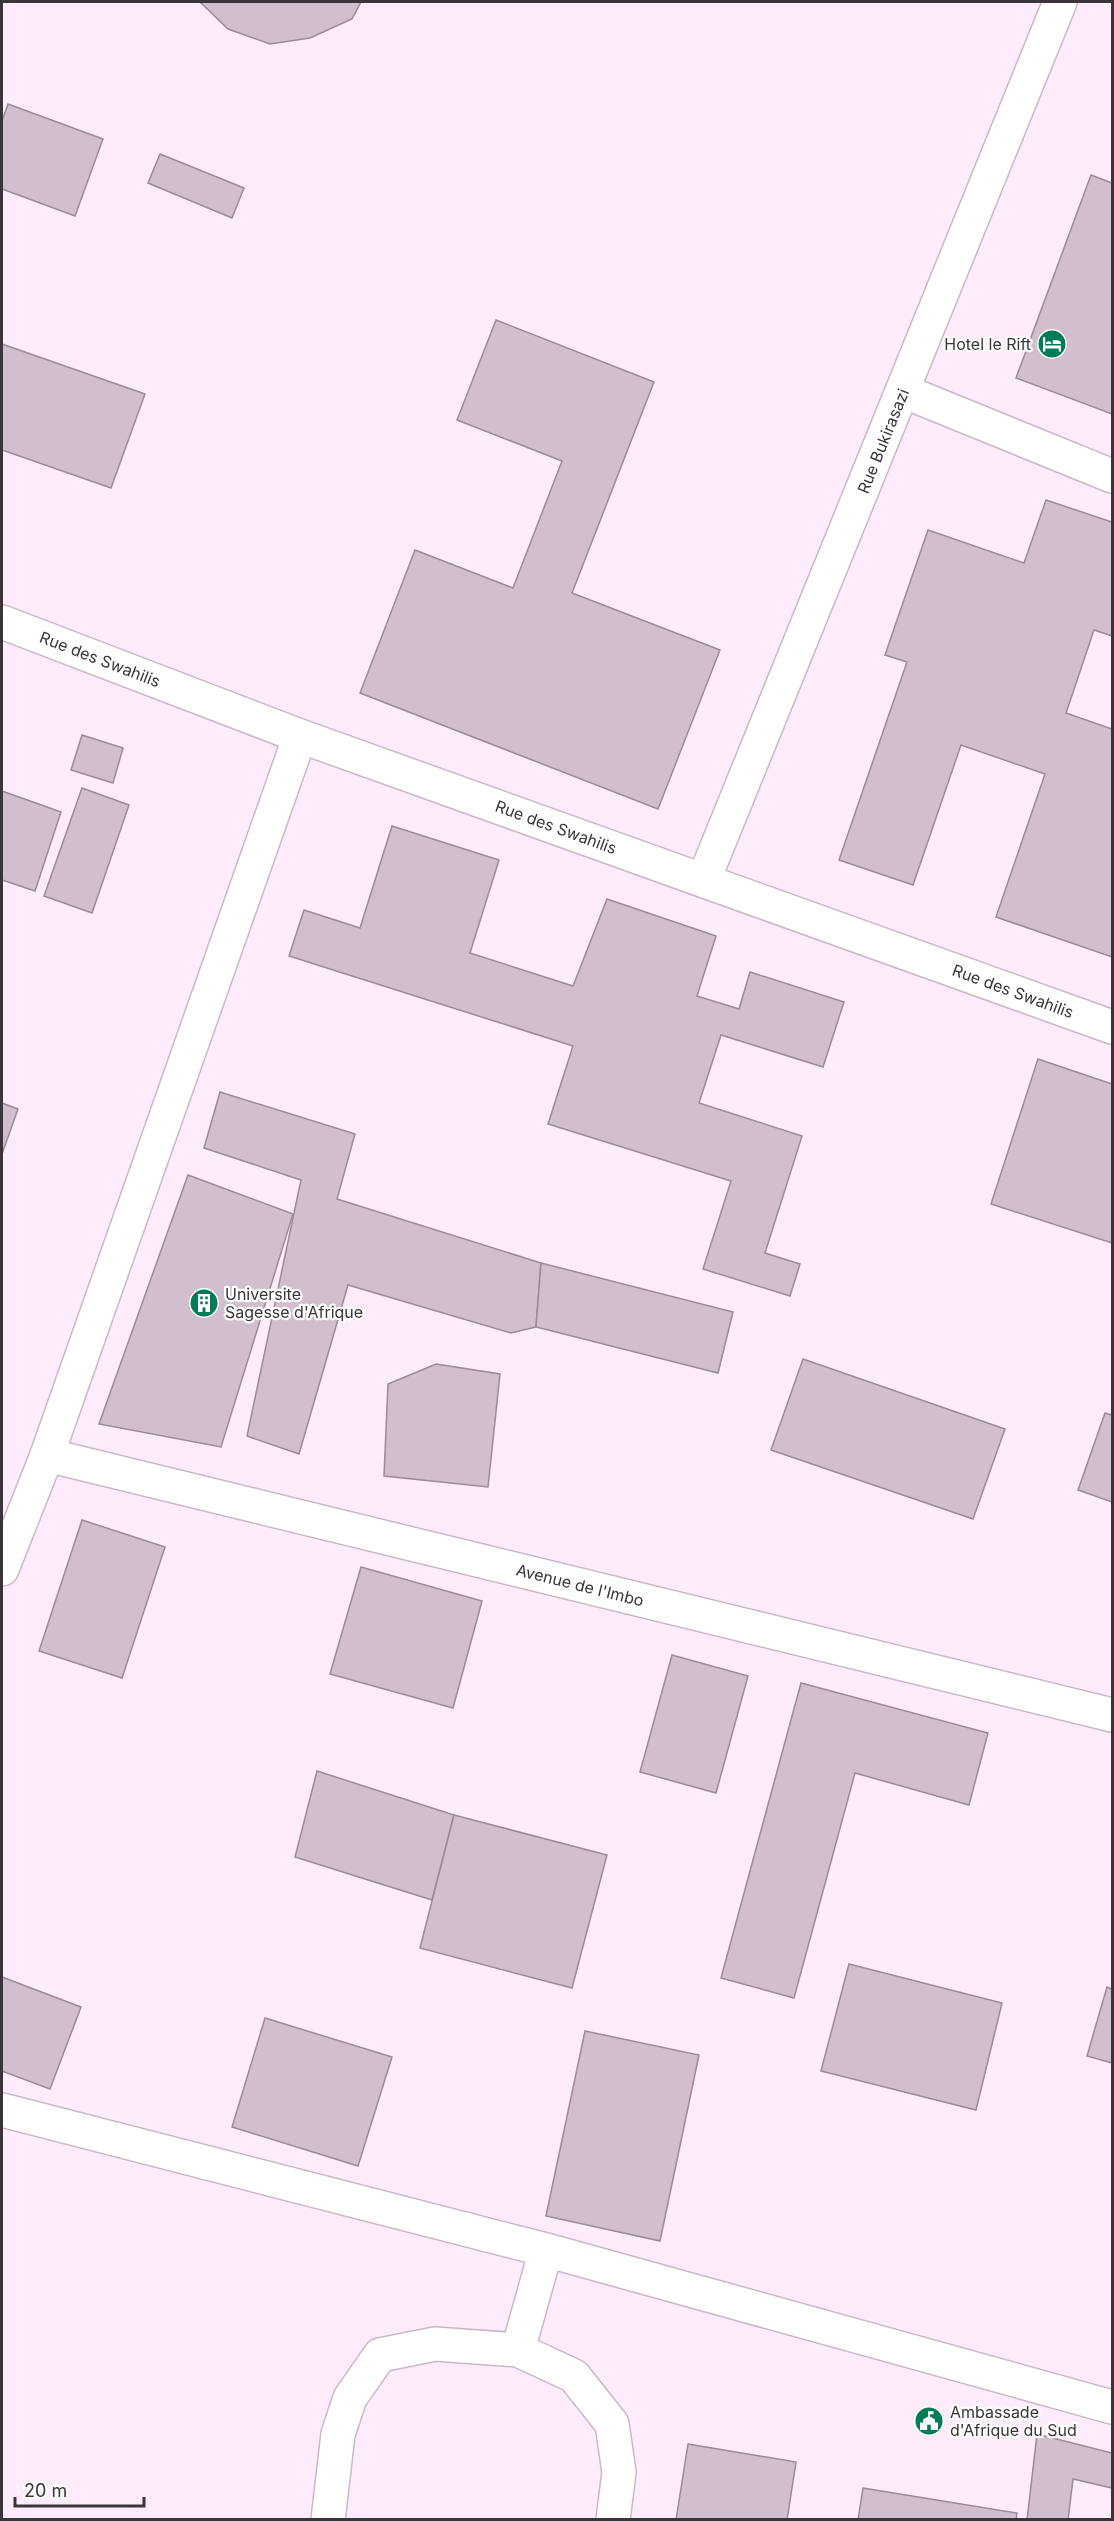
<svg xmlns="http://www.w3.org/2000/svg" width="1114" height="2521" font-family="Inter,sans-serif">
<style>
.building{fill:#d1bfcf;stroke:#9b8a99;stroke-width:1.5}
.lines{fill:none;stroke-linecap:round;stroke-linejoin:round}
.minor-casing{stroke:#cab8c8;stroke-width:36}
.minor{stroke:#fff;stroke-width:33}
.labels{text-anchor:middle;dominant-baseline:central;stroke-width:4.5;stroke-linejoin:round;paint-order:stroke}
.poi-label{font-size:16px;fill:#3b343b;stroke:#fff;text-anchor:start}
.street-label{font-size:16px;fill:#3b343b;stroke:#fff}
</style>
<rect width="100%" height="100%" fill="#feecfc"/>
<g class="building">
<path d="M200,2H361L352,19L310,38L270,44L228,29Z"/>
<path d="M8,104L103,139L75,216L2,189V121Z"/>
<path d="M160,154L244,188L232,218L148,183Z"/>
<path d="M1091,175L1112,183V414L1016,378Z"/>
<path d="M496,320L654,382L572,593L720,650L658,809L360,693L415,550L513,588L562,461L457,420Z"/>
<path d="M2,344L145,394L111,488L2,450Z"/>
<path d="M1046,500L1112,522V636L1094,630L1066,713L1112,729V957L996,917L1045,774L961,745L913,885L839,860L907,662L885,655L928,530L1024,563Z"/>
<path d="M82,735L123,748L113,783L71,770Z"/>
<path d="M82,788L129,805L92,913L44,896Z"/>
<path d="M2,791L61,812L35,891L2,880Z"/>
<path d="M392,826L499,860L470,953L573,986L607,899L716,936L697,996L739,1009L750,972L844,1002L823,1067L721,1035L699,1103L802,1136L765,1253L800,1264L790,1296L703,1269L731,1181L548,1124L573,1046L289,956L304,910L360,928Z"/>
<path d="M1038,1059L1112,1084V1243L991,1204Z"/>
<path d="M220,1092L355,1134L337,1199L541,1263L536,1327L511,1333L348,1285L299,1454L247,1436L301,1180L204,1148Z"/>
<path d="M2,1103L18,1109L2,1154Z"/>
<path d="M188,1175L293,1214L221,1447L99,1424Z"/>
<path d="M541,1263L733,1312L718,1373L536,1327Z"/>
<path d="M803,1359L1005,1429L973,1519L771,1450Z"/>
<path d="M436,1364L500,1374L488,1487L384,1476L388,1384Z"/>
<path d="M1105,1413L1112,1415V1502L1078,1490Z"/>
<path d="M82,1520L165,1547L122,1678L39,1651Z"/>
<path d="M361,1567L482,1601L453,1708L330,1674Z"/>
<path d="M672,1655L748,1676L716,1793L640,1772Z"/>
<path d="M801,1683L988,1733L969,1805L855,1773L794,1998L721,1978Z"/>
<path d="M317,1771L454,1815L432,1900L295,1857Z"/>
<path d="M454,1815L607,1855L572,1988L420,1948Z"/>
<path d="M849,1964L1002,2003L976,2110L821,2071Z"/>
<path d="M2,1977L81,2007L50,2089L2,2071Z"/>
<path d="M1107,1987L1112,1989V2063L1087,2056Z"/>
<path d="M265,2018L392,2057L358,2166L232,2127Z"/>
<path d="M585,2031L699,2055L660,2241L546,2216Z"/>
<path d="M1037,2434L1112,2453V2488L1073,2479L1068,2520H1027Z"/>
<path d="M688,2444L796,2462L787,2520H676Z"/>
<path d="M863,2488L1017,2513L1016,2520H858Z"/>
</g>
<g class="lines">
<g class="minor-casing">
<g id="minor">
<path d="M903,391L1112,476"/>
<path d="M2,622L300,736L1112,1027"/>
<path d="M704,879L1060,2"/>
<path d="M47,1455L1112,1715"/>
<path d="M2,1569L47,1455L300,736"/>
<path d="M2,2110L546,2250L1112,2407"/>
<path d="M518,2350L546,2250"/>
<path d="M328,2520L338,2434L350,2398L380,2355L435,2344L518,2350L574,2376L612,2424L619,2472L613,2520"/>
</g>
</g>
<use href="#minor" class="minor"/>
</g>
<defs>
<g id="hotel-disc" transform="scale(1.5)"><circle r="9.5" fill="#037b58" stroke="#fff"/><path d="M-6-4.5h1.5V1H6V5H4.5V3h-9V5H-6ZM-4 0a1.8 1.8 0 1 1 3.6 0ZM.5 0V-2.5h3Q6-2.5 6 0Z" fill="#fff"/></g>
<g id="building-disc" transform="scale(1.5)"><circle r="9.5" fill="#037b58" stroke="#fff"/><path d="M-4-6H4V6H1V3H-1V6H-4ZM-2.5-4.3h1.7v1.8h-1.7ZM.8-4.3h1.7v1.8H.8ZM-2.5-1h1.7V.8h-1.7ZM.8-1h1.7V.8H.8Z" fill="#fff"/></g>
<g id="civic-disc" transform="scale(1.5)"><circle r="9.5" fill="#037b58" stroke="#fff"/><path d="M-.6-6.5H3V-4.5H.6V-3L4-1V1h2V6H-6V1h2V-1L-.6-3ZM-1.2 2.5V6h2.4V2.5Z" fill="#fff"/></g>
</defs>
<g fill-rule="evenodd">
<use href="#hotel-disc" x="1052" y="344"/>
<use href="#building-disc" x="204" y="1303"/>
<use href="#civic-disc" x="929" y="2421"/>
</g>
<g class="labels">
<g class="poi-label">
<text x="1031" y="344" text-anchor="end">Hotel le Rift</text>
<text x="225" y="1294">Universite<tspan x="225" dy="18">Sagesse d'Afrique</tspan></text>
<text x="950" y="2412">Ambassade<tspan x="950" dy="18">d'Afrique du Sud</tspan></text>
</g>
<g class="street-label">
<text transform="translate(883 441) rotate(-68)">Rue Bukirasazi</text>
<text transform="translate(100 659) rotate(21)">Rue des Swahilis</text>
<text transform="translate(556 827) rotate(20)">Rue des Swahilis</text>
<text transform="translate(1013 991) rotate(20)">Rue des Swahilis</text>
<text transform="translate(580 1585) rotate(14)">Avenue de l'Imbo</text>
</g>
</g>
<rect width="1114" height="2521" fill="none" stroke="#3b343b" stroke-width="6"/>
<path d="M15 2497v9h129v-9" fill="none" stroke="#3b343b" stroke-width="3"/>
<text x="24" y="2497" font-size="18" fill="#3b343b" stroke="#ffffff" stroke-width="4.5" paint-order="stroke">20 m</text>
</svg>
